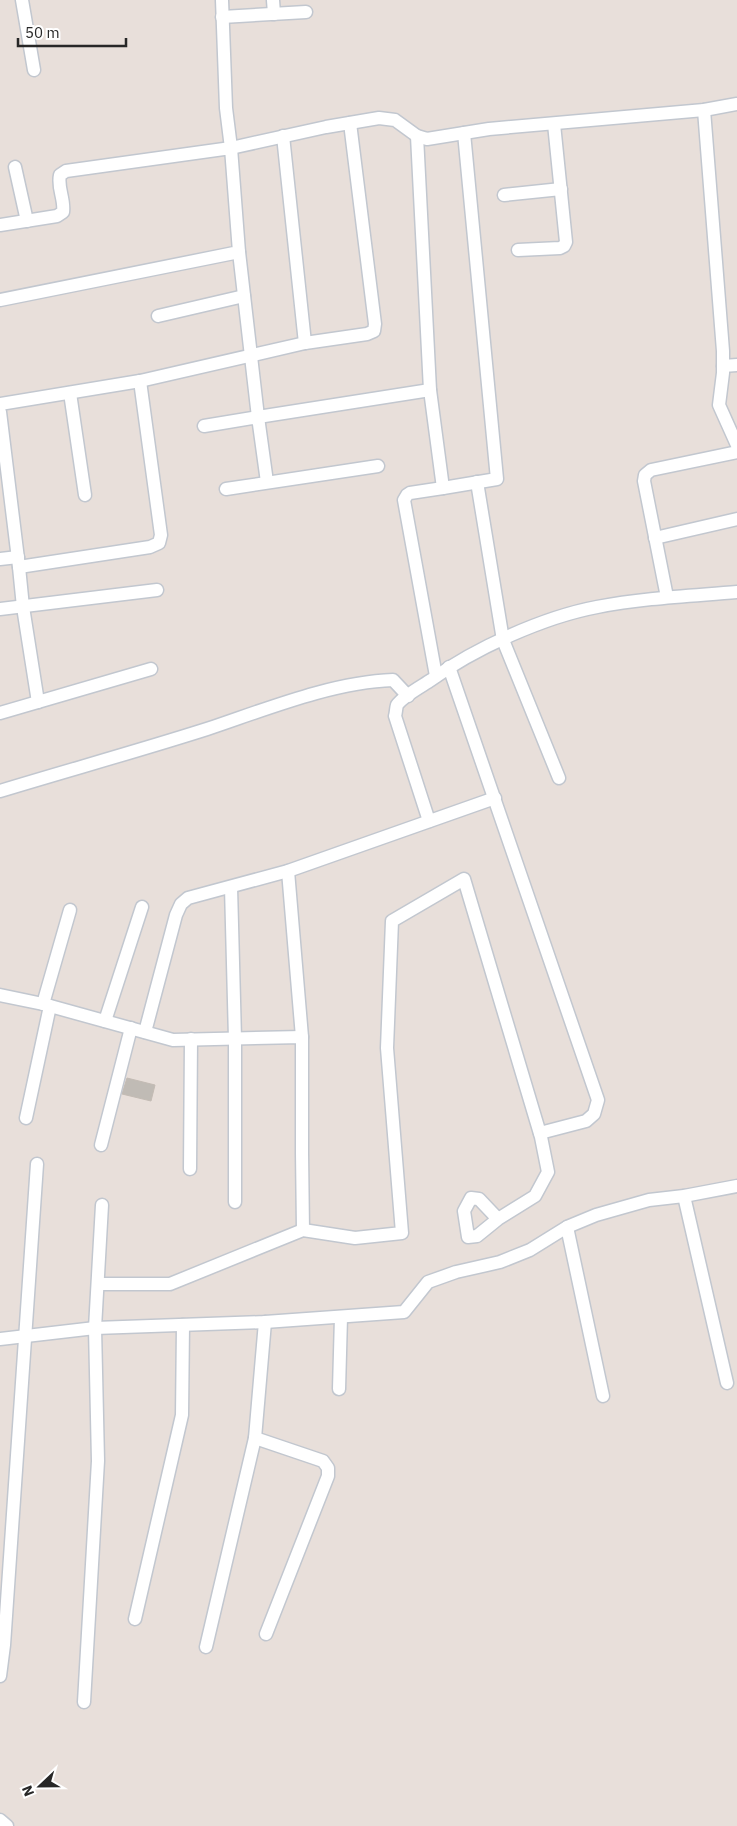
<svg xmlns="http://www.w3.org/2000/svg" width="737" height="1826" font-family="'IBM Plex Sans',sans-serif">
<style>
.building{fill:#c0bbb5;stroke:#c3bbb4}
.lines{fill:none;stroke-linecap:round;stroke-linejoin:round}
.street-casing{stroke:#c2c7cf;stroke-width:15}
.street{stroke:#fff;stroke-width:12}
</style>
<rect width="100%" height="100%" fill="#e8dfda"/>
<path class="building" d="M127,1078L155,1085L151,1101L122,1094Z"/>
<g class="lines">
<g class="street-casing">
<g id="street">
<path d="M22,0L34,70"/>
<path d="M222,0L226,108L231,148L326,127L379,118L395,120L417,136L427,139L489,129L704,110L737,104"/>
<path d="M273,0L274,14"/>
<path d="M222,17L306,12"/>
<path d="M704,110L723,351V373L719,405L737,445"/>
<path d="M417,136L430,390L443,488L497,479L464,133"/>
<path d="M15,167L27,221"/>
<path d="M504,195L561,189"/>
<path d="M0,225L57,216L63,212C65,199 57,188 60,175L66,171L231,148L239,252L0,300"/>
<path d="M518,250L560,248L564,246L566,242L554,124"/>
<path d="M239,252L258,417L430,390"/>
<path d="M158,316L244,296"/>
<path d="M305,343L367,334L374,331L375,324L350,123"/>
<path d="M723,366L737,365"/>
<path d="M70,393L85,495"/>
<path d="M0,404L140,381L305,343L283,136"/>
<path d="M0,412L19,567L23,607L38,702"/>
<path d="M204,426L258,417L267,482"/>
<path d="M477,482L503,640L559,778"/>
<path d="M226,489L378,466"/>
<path d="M655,538L737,519"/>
<path d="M0,559L18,557"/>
<path d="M19,567L150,547L159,543L161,535L140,381"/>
<path d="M667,597L644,481L645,475L651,470L737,452"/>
<path d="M0,609L157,590"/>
<path d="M449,667L598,1100L594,1114L586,1121L540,1133"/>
<path d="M436,676L404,500L407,495L410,493L443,488"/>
<path d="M0,713L151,669"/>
<path d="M0,791C69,770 138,751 207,729C264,710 332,682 393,680L408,696"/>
<path d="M429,821L395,716C396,713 396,708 397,705C403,696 422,686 431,680C475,648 544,617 597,607C643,598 690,596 737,592"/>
<path d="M288,871L302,1037"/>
<path d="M231,887L235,1039V1202"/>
<path d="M0,995L43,1004L173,1040L302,1037V1153L303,1230"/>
<path d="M43,1004L70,910"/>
<path d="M105,1021L142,907"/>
<path d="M145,1032L176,915L181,904L188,898L288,871L495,798"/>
<path d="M26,1118L50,1006"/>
<path d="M101,1145L131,1028"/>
<path d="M190,1169L191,1039"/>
<path d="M684,1196L727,1383"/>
<path d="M567,1227L603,1396"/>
<path d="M98,1284H170L303,1230L355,1238L402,1233L387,1048L392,921L464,879L541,1137L548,1172L535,1196L498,1219L477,1236L468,1237L464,1211L471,1198L479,1199L498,1219"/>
<path d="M0,1339L95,1328L265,1322L404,1312L428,1282L456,1272L500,1262L530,1250L567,1227L596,1215L649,1200L684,1196L737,1186"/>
<path d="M339,1389L341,1317"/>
<path d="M255,1438L323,1461L328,1468V1476L266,1634"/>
<path d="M135,1619L182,1415L183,1325"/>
<path d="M206,1647L255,1438L265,1322"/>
<path d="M0,1676L4,1645L37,1164"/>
<path d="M84,1702L98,1461L95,1328L102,1205"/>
<path d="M0,1820L7,1826"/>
</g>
</g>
<use href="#street" class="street"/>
</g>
<g transform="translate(40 1786) rotate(248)" stroke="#ffffff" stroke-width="4" paint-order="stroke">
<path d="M0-4L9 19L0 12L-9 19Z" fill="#272727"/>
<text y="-8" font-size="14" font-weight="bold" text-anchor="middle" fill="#272727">N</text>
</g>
<path d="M18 38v8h108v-8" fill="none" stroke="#272727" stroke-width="2.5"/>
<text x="25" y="38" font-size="15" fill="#272727" stroke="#ffffff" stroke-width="4" paint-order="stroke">50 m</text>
</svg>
